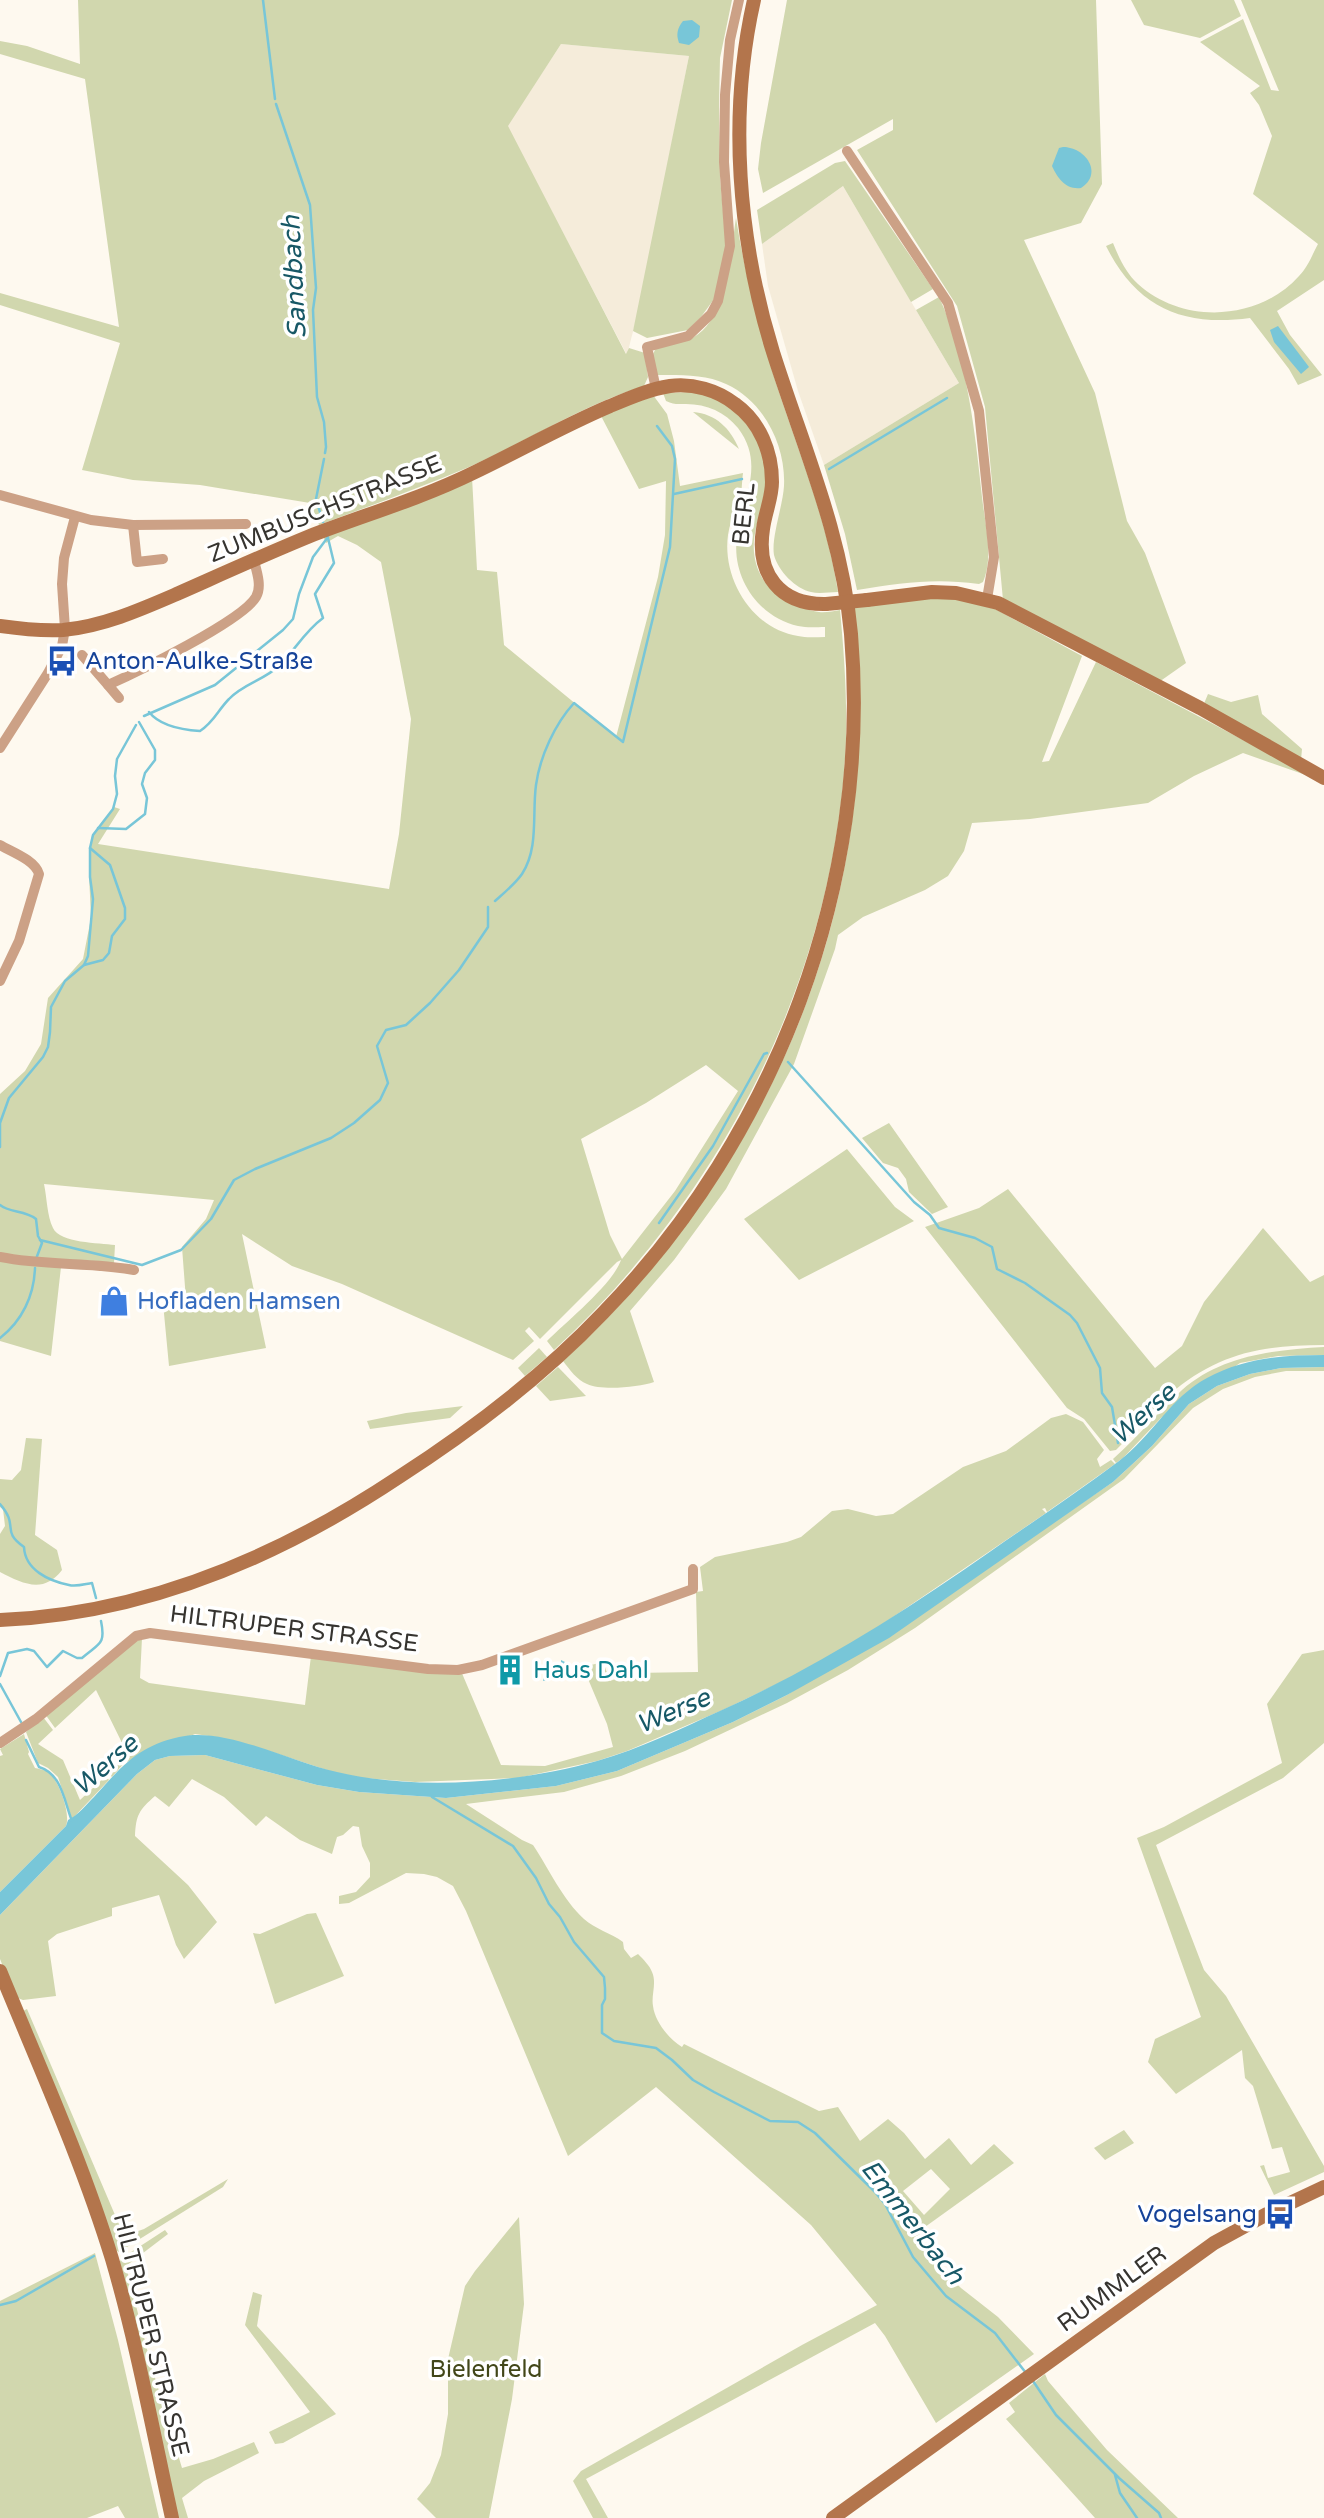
<svg xmlns="http://www.w3.org/2000/svg" width="1324" height="2518" font-family="'Varela Round',sans-serif">
<style>
.built{fill:#f5ecda}
.green{fill:#d1d7ae;fill-rule:evenodd}
.water{fill:#78c6d8}
.lines{fill:none;stroke-linecap:round;stroke-linejoin:round}
.stream{stroke:#78c6d8;stroke-width:2.5}
.street{stroke:#cca186;stroke-width:10}
.secondary{stroke:#b3754c;stroke-width:14}
.secondary-bridge{stroke:#b3754c;stroke-width:14}
.labels{text-anchor:middle;dominant-baseline:central;stroke-width:7;stroke-linejoin:round;paint-order:stroke}
.street-label{font-size:24px;fill:#363430;stroke:#fff}
.transit-label{font-size:24px;fill:#164399;stroke:#fff;text-anchor:start}
.shop-label{font-size:24px;fill:#366cbe;stroke:#fff;text-anchor:start}
.culture-label{font-size:24px;fill:#0d838f;stroke:#fff;text-anchor:start}
.park-label{font-size:24px;fill:#424719;stroke:#fff}
.water-label{font-size:26px;font-style:italic;fill:#175866;stroke:#fff}
</style>
<rect width="100%" height="100%" fill="#fef9ef"/>
<g class="built">
<path d="M561,44L689,56L640,304L627,355L507,126Z"/>
<path d="M843,186L959,383L824,465L798,391L768,286L762,244Z"/>
</g>
<g class="green">
<path d="M78,0H732L720,58L719,106L720,177L726,245L714,299L701,317L688,330L647,338L633,331L689,56L561,44L508,126L626,354L629,348L645,353L648,377L644,386C582,405 528,441 469,467C420,488 369,506 319,525L310,503L200,485L133,480L82,470L120,343L0,305V293L119,327L85,79L0,54V41L27,46L80,64Z"/>
<path d="M787,0H1096L1102,184L1081,223L1024,240L1095,393L1127,521L1145,553L1186,663L1159,682L1003,600L985,407L957,306L857,150L893,130V119L763,193L758,169L761,143Z"/>
<path d="M1131,0H1234L1241,16L1200,38L1144,25Z"/>
<path d="M1241,0H1324V280L1277,311L1290,335L1322,375L1298,385L1289,369L1250,318C1183,327 1137,308 1106,246L1113,243C1119,258 1126,273 1138,284C1183,325 1259,321 1299,276C1308,267 1312,255 1318,244L1253,194L1272,136L1259,105L1250,93L1260,86L1200,42L1243,19L1271,90L1279,91Z"/>
<path d="M845,161L933,289L911,302L843,186L762,244L757,210L835,163Z"/>
<path d="M736,218C745,275 759,329 776,383C799,453 827,520 838,592C829,592 819,594 811,592C796,589 778,571 774,555C771,538 783,505 784,486C786,446 764,401 726,384C705,374 680,375 657,375L653,354L656,348C667,345 678,343 688,340C729,323 730,255 736,218Z"/>
<path d="M939,297C967,357 975,431 982,497C985,524 994,556 983,582L979,584C933,578 902,583 857,590L845,534L824,465L959,383L916,310Z"/>
<path d="M691,392C698,393 705,394 712,397C745,409 771,453 766,488C763,509 752,530 754,552C757,588 788,607 819,612C825,613 834,611 840,610C844,652 847,695 846,738C838,969 724,1194 554,1350L547,1341C566,1322 613,1284 621,1260L617,1262L540,1339L529,1327L525,1331L534,1341L513,1360L342,1284L292,1266L242,1234L266,1348L169,1366L163,1303L186,1300L182,1247L206,1219L214,1200L44,1184C47,1198 47,1216 53,1228C60,1243 99,1243 115,1245L114,1263L61,1267L51,1356L0,1341V1094L25,1071L41,1044L48,998L83,959L91,918L89,874L92,835L114,807L120,809L98,844L389,889L399,834L411,719L381,562L357,545L338,536L326,543L323,536L472,477L477,570L497,572L504,645L616,737L658,577L665,535L666,481L639,489L600,414L653,395L667,414L674,441L680,486L743,473C742,480 742,487 741,494C738,508 730,520 728,535C722,579 752,629 798,636C806,638 816,637 825,637V627C817,627 807,628 798,626C759,618 731,577 737,537C742,499 766,465 738,428C725,412 707,404 686,404C678,404 674,405 666,401L663,393ZM706,1065L738,1091L675,1191L622,1259L610,1235L581,1139L646,1103Z"/>
<path d="M693,412C716,414 730,428 739,449Z"/>
<path d="M932,597L956,599L995,609L1082,656L1042,762L1049,761L1096,662L1317,779L1243,753L1194,776L1148,803L1030,819L972,823L964,851L948,876L925,890L863,917L838,935L835,949L794,1064L726,1189L674,1260L630,1311L654,1382C639,1387 602,1391 587,1384C577,1380 570,1370 563,1361C729,1211 841,997 857,773C861,718 856,663 853,608Z"/>
<path d="M1208,694L1231,702L1258,695L1262,714L1302,749L1301,760L1203,706Z"/>
<path d="M889,1123L948,1207L932,1214L909,1192L906,1179L898,1168L883,1163L862,1138Z"/>
<path d="M847,1149L895,1207L914,1221L799,1280L744,1219Z"/>
<path d="M1008,1189L1155,1368L1182,1346L1204,1302L1263,1228L1310,1282L1324,1275V1345C1262,1345 1217,1353 1169,1395C1150,1411 1134,1432 1116,1450L1110,1451L1084,1419L1067,1408L925,1227L979,1208Z"/>
<path d="M1324,1347V1355L1278,1356L1240,1363L1161,1418L1123,1458L1116,1463L1113,1459C1138,1437 1158,1412 1182,1390C1222,1355 1274,1350 1324,1347Z"/>
<path d="M539,1348L547,1357L525,1376L518,1368Z"/>
<path d="M558,1367L586,1396L550,1401L536,1386Z"/>
<path d="M1324,1367V1371H1286L1255,1377L1223,1389L1193,1408L1124,1479L915,1628L848,1670L787,1703L685,1751L621,1776L564,1792L466,1804L522,1840L533,1845C549,1869 563,1900 584,1919C595,1929 611,1933 623,1942L624,1949L631,1958L638,1954C643,1959 650,1966 652,1972C657,1983 651,1995 653,2006C655,2022 669,2039 682,2047L684,2044L819,2111L838,2107L860,2141L888,2119L904,2133L925,2159L949,2138L971,2165L994,2144L1014,2163L918,2232L938,2266L961,2288L998,2317L1034,2354L936,2423L885,2336L875,2323L586,2479L608,2518H593L573,2481L581,2471L802,2345L877,2305L811,2225L656,2087L568,2156L466,1911L453,1886L437,1877L424,1874L406,1873L349,1903L339,1904V1896L356,1892L370,1877V1863L362,1846L359,1827L353,1826L343,1835L337,1837L332,1854L300,1840L266,1816L256,1826L224,1797L192,1779L169,1807L155,1796C139,1810 136,1815 135,1836L188,1885L217,1922L184,1959L176,1945L159,1895L112,1908V1916L57,1934L48,1941L56,1996L23,2000L15,1997L0,1959V1915L137,1774L155,1760L170,1756L205,1755L317,1785L359,1792L446,1798L556,1786L617,1771L733,1722L787,1695L983,1570L1113,1482L1152,1446L1189,1404L1217,1386L1250,1374L1281,1368ZM931,2169L950,2189L924,2215L903,2191Z"/>
<path d="M463,1406L450,1418L370,1429L367,1421L406,1413Z"/>
<path d="M1066,1414L1083,1422L1104,1450L1097,1459L1100,1467L1111,1460L1115,1464L1047,1512L1045,1508L1042,1509L1046,1513L862,1638L798,1674L725,1709L627,1751L597,1761L518,1778L415,1782L363,1778L333,1772L269,1751L216,1737L195,1734L124,1763L112,1777L108,1773L125,1749L96,1690L55,1728L45,1714L127,1646L142,1638L140,1678L149,1683L305,1705L311,1656L461,1671L501,1765L545,1766L613,1747L607,1724L583,1667L603,1662L610,1681L632,1673L698,1672L696,1592L703,1591L700,1567L715,1557L787,1542L801,1537L832,1511L848,1509L876,1516L893,1514L963,1467L1006,1451L1051,1418Z"/>
<path d="M26,1438L42,1439L35,1535L57,1550L62,1570C44,1594 23,1584 0,1572V1534L5,1526L3,1509L0,1507V1479L12,1480L21,1470Z"/>
<path d="M1324,1650V1743L1283,1778L1156,1845L1204,1970L1226,1996L1324,2166V2172L1274,2195L1260,2166L1264,2165L1268,2178L1290,2172L1282,2147L1272,2149L1253,2086L1245,2078L1242,2050L1176,2094L1148,2062L1155,2039L1201,2017L1137,1838L1164,1827L1282,1763L1267,1704L1302,1654Z"/>
<path d="M43,1717L53,1730L38,1744L63,1760L80,1800L106,1776L109,1780L72,1819L58,1777L48,1768L38,1763L26,1732Z"/>
<path d="M24,1734L29,1752L28,1754L35,1768C37,1768 46,1771 47,1771C58,1778 71,1813 66,1826L0,1892V1756L3,1755L0,1749Z"/>
<path d="M316,1913L344,1976L275,2004L253,1933L260,1934L307,1914Z"/>
<path d="M27,2009L124,2236L144,2229L228,2179L223,2187L119,2252L115,2250L23,2011Z"/>
<path d="M1124,2130L1134,2143L1105,2160L1094,2148Z"/>
<path d="M519,2217L524,2304L512,2399L489,2518H436L417,2499L430,2483L441,2455L448,2414V2359L465,2286L475,2271Z"/>
<path d="M165,2230L168,2234L126,2266L150,2361L182,2468L213,2459L254,2442L259,2453L204,2481L182,2498L188,2518H178L118,2263L125,2256Z"/>
<path d="M95,2253L118,2340L159,2518H125L118,2506L87,2518H0V2301Z"/>
<path d="M253,2292L262,2295L257,2326L336,2414L283,2443L275,2444L269,2432L310,2412L245,2325Z"/>
<path d="M1045,2374L1048,2381L1107,2450L1178,2518H1095L1006,2419L1015,2412L1009,2403Z"/>
</g>
<g class="water">
<path d="M692,20L700,26L699,37L689,45L679,43C676,34 677,29 683,21Z"/>
<path d="M1063,147C1085,147 1104,173 1081,188C1066,190 1058,179 1052,166L1059,148Z"/>
<path d="M1278,326L1309,367L1301,374L1274,342L1270,330Z"/>
<path d="M1324,1355V1367L1281,1368L1250,1374L1217,1386L1189,1404L1152,1446L1113,1482L889,1638L787,1695L733,1722L617,1771L556,1786L446,1798L359,1792L317,1785L205,1755L170,1756L155,1760L137,1774L0,1915V1892L66,1826L68,1820C78,1815 86,1805 94,1797C121,1767 138,1746 179,1737C224,1726 291,1762 337,1772C417,1791 519,1783 597,1761C640,1749 682,1728 722,1710C818,1667 905,1611 991,1551C1034,1521 1078,1492 1119,1461C1151,1437 1171,1397 1207,1378C1244,1358 1283,1355 1324,1355Z"/>
<path d="M561,1660L569,1664L571,1673L543,1681L547,1666L555,1662L561,1663Z"/>
</g>
<g class="lines">
<g class="stream">
<path d="M263,0L275,99"/>
<path d="M276,104L310,205L316,288L313,310L317,397L324,422L326,447L325,453"/>
<path d="M829,469L947,398"/>
<path d="M674,494L742,479"/>
<path d="M323,522L316,499L324,459"/>
<path d="M149,712C160,726 184,730 200,731C214,722 218,710 229,699C243,684 264,680 279,666C295,650 305,631 323,618L315,594L334,563L328,538"/>
<path d="M144,716L215,685L283,630L293,619L299,594L313,557L328,537"/>
<path d="M98,828L126,829L145,814L147,798L142,784L145,773L155,760V750L139,722"/>
<path d="M495,901C504,893 515,884 522,874C539,848 532,814 536,785C540,756 555,724 574,703L623,742L670,547L675,459L672,446L657,426"/>
<path d="M84,965L103,960L109,953L112,936L125,919V908L110,865L90,848"/>
<path d="M788,1062L914,1202L930,1215L939,1228L975,1238L992,1247L997,1269L1025,1283L1070,1315L1077,1323L1100,1368L1102,1393L1112,1407L1118,1443"/>
<path d="M0,1147V1123L9,1098L43,1057L48,1047L50,1032L51,1007L65,981L84,965L88,956L93,899L90,877V848L93,835L113,809L117,794L115,776L117,759L136,725"/>
<path d="M0,1205C9,1213 25,1210 36,1219L38,1236L42,1243L36,1259"/>
<path d="M659,1223L713,1146L764,1054L767,1053"/>
<path d="M40,1240L142,1265L181,1250L211,1219L234,1180L255,1169L331,1138L354,1123L380,1100L388,1083L377,1046L386,1030L406,1025L430,1003L459,970L488,927V907"/>
<path d="M0,1338C22,1321 34,1296 35,1268"/>
<path d="M0,1504C20,1527 0,1530 24,1547C25,1570 49,1581 69,1585C76,1587 85,1584 92,1583L96,1598"/>
<path d="M0,1676L8,1653L27,1649L34,1651L47,1667L63,1651L77,1658H82C99,1643 106,1645 101,1621"/>
<path d="M0,1684L21,1722"/>
<path d="M26,1740L39,1767C62,1774 64,1801 72,1821"/>
<path d="M432,1797L513,1846L536,1878L549,1904L560,1917L574,1942L604,1977L605,1988V1999L602,2005V2033L614,2041L656,2048L672,2060L693,2080L714,2092L770,2121L798,2122L815,2133L875,2192L885,2204L913,2257L946,2296L995,2333L1026,2373"/>
<path d="M0,2305L16,2301L94,2256"/>
<path d="M1033,2381L1056,2415L1119,2478L1159,2513L1161,2518"/>
<path d="M1115,2475L1120,2493L1137,2518"/>
</g>
<g class="street">
<path d="M847,151L948,303L979,411L994,557L987,599"/>
<path d="M656,389L647,347L688,336L711,314L718,301L730,246L724,162L725,95L730,40L739,0"/>
<path d="M0,495L91,520L133,525L246,524"/>
<path d="M133,525L137,562L163,559"/>
<path d="M82,655L108,685C137,672 242,621 256,597C262,587 257,572 254,561"/>
<path d="M108,685L119,698"/>
<path d="M0,748L48,673L62,646L65,629L62,584L64,558L75,517"/>
<path d="M0,845C12,852 35,860 39,874L19,941L0,981"/>
<path d="M0,1257C44,1266 90,1262 134,1270"/>
<path d="M0,1743L36,1719L136,1636L150,1633L428,1669L458,1670L482,1665L693,1589V1569"/>
</g>
<g class="secondary">
<path d="M867,600L932,592L956,593L998,603L1200,708L1324,778"/>
<path d="M0,626C21,629 42,631 63,630C104,626 142,609 179,593C222,574 266,554 310,536C364,515 420,499 473,473C519,451 563,426 610,406C629,398 650,389 670,386C693,383 717,390 735,404C760,422 772,452 772,482C772,498 765,513 763,529C756,574 780,605 826,604"/>
<path d="M0,1620C146,1614 279,1557 399,1477C472,1430 543,1376 603,1313C777,1135 872,882 851,634C842,533 803,447 773,352C738,239 728,115 754,0"/>
<path d="M0,1971C39,2066 82,2161 112,2259C137,2344 153,2432 172,2518"/>
<path d="M833,2518L1214,2243L1267,2214L1324,2187"/>
</g>
<path class="secondary-bridge" d="M826,604L867,600"/>
</g>
<defs>
<g id="bus-bare" transform="scale(2.415)"><path d="M-5-6H5V4H4V6H2V4H-2V6H-4V4H-5ZM-3.5-4V0h7V-4ZM-3.5 1.2v1.5H-2V1.2ZM2 1.2v1.5H3.5V1.2Z" fill="#1a4fb4" stroke="#fff" stroke-width="2.5" paint-order="stroke"/></g>
<g id="shop-bare" transform="scale(2.415)"><path d="M-5-2.5h2.3a2.7 3.5 0 0 1 5.4 0H5L5.5 6h-11ZM-1.5-2.5h3a1.5 2.3 0 0 0-3 0Z" fill="#3f7fe0" stroke="#fff" stroke-width="2.5" paint-order="stroke"/></g>
<g id="building-bare" transform="scale(2.415)"><path d="M-4-6H4V6H1V3H-1V6H-4ZM-2.5-4.3h1.7v1.8h-1.7ZM.8-4.3h1.7v1.8H.8ZM-2.5-1h1.7V.8h-1.7ZM.8-1h1.7V.8H.8Z" fill="#0f9aa8" stroke="#fff" stroke-width="2.5" paint-order="stroke"/></g>
</defs>
<g fill-rule="evenodd">
<use href="#bus-bare" x="62" y="661"/>
<use href="#shop-bare" x="114" y="1301"/>
<use href="#building-bare" x="510" y="1670"/>
<use href="#bus-bare" x="1280" y="2214"/>
</g>
<g class="labels">
<g class="street-label">
<text transform="translate(325 509) rotate(-22)">ZUMBUSCHSTRASSE</text>
<text transform="translate(744 514) rotate(-84)">BERL</text>
<text transform="translate(294 1629) rotate(7)">HILTRUPER STRASSE</text>
<text transform="translate(1112 2289) rotate(-36)">RUMMLER</text>
<text transform="translate(151 2335) rotate(76)">HILTRUPER STRASSE</text>
</g>
<g class="transit-label">
<text x="85" y="661">Anton-Aulke-Straße</text>
<text x="1257" y="2214" text-anchor="end">Vogelsang</text>
</g>
<g class="shop-label">
<text x="137" y="1301">Hofladen Hamsen</text>
</g>
<g class="culture-label">
<text x="533" y="1670">Haus Dahl</text>
</g>
<g class="park-label">
<text x="486" y="2369">Bielenfeld</text>
</g>
<g class="water-label">
<text transform="translate(294 277) rotate(-93)">Sandbach</text>
<text transform="translate(1143 1414) rotate(-42)">Werse</text>
<text transform="translate(673 1711) rotate(-23)">Werse</text>
<text transform="translate(105 1765) rotate(-41)">Werse</text>
<text transform="translate(913 2222) rotate(52)">Emmerbach</text>
</g>
</g>
</svg>
